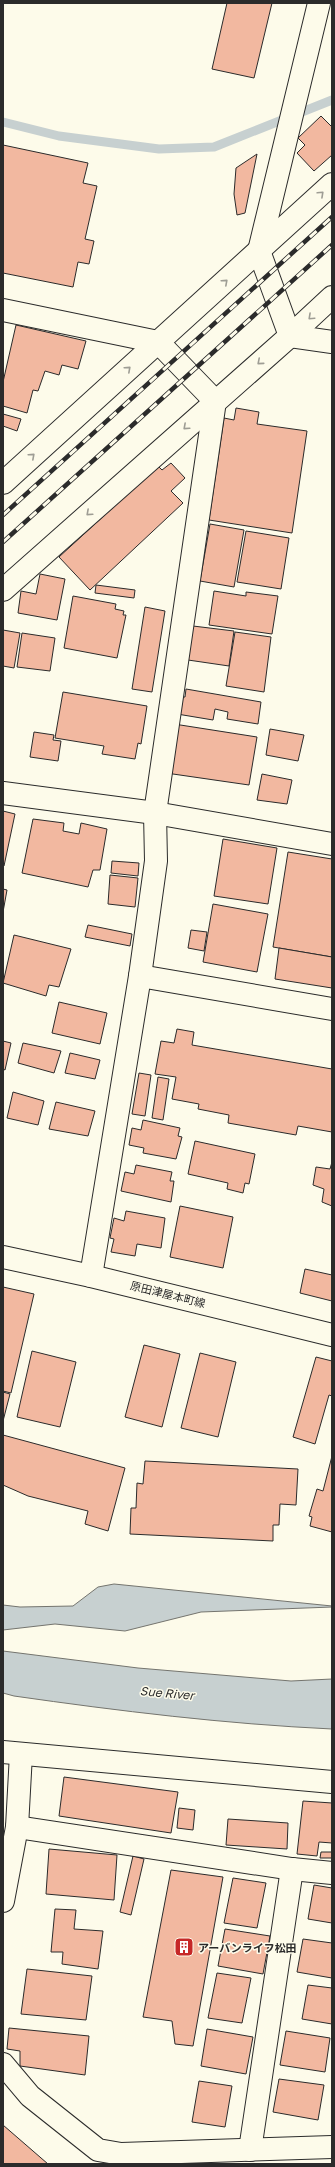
<svg xmlns="http://www.w3.org/2000/svg" width="335" height="2167" font-family="'Golos Text','Noto Sans JP',sans-serif">
<style>
.water{fill:#c7d0d0;stroke:#74746e}
.lines{fill:none;stroke-linecap:round;stroke-linejoin:round}
.stream{stroke:#c7d0d0;stroke-width:9}
.building{fill:#f2b8a0;stroke:#2b2b2b}
.minor-casing{stroke:#2b2b2b;stroke-width:24}
.minor{stroke:#fdfbea;stroke-width:22}
.rail-casing{stroke:#2b2b2b;stroke-width:4.5}
.rail{stroke:#fdfbea;stroke-width:3;stroke-dasharray:9;stroke-linecap:butt}
.oneway{stroke:#9e9d94}
.labels{text-anchor:middle;dominant-baseline:central;stroke-width:3;stroke-linejoin:round;paint-order:stroke}
.street-label{font-size:11px;fill:#2b2b2b;stroke:#fdfbea}
.poi-label{font-size:11px;font-weight:bold;fill:#2b2b2b;stroke:#fdfbea;text-anchor:start}
.water-label{font-size:12px;font-style:italic;fill:#2b2b2b;stroke:#fdfbea}
</style>
<rect width="100%" height="100%" fill="#fdfbea"/>
<g class="water">
<path d="M114,1584L332,1606V1607L201,1612L125,1631L55,1624L3,1630V1605L20,1607L73,1606L98,1587Z"/>
<path d="M3,1651L138,1668L291,1681L332,1679V1729C225,1724 119,1711 14,1696L3,1693Z"/>
</g>
<g class="lines">
<path class="stream" d="M3,122L59,136L159,149L214,147L332,100"/>
</g>
<g class="building">
<path d="M227,3H272L254,78L212,69Z"/>
<path d="M321,116L332,127V155L314,171L297,153L305,145L298,138Z"/>
<path d="M3,145L88,163L83,183L97,186L85,239L94,241L89,264L78,262L73,287L3,273Z"/>
<path d="M257,154L245,213L237,215L234,194L236,168Z"/>
<path d="M16,325L86,341L78,369L62,365L59,375L45,371L38,391L33,390L27,413L3,406V382Z"/>
<path d="M236,408L259,412L257,424L307,431L292,533L209,520L224,418L234,420Z"/>
<path d="M3,414L21,419L17,431L3,426Z"/>
<path d="M171,463L185,478L171,491L183,503L90,590L59,557L158,466L162,470Z"/>
<path d="M210,524L244,530L234,587L200,581Z"/>
<path d="M246,531L289,538L281,589L237,582Z"/>
<path d="M40,574L65,579L57,620L18,613L21,591L36,594Z"/>
<path d="M96,585L135,590L134,598L95,593Z"/>
<path d="M214,591L246,596V592L278,596L272,634L209,625Z"/>
<path d="M73,596L116,604L115,609L124,611L123,615H126L117,658L64,648Z"/>
<path d="M145,607L165,611L152,692L132,689Z"/>
<path d="M193,626L234,631L229,666L188,660Z"/>
<path d="M3,630L20,633L14,668L3,666Z"/>
<path d="M235,632L271,637L264,692L226,686Z"/>
<path d="M22,633L55,638L50,671L17,667Z"/>
<path d="M186,689L261,702L258,724L227,719L228,712L215,709L213,720L177,714L180,697H185Z"/>
<path d="M63,692L147,706L141,744L138,743L135,759L102,754L104,746L55,738Z"/>
<path d="M174,724L257,737L249,785L166,773Z"/>
<path d="M270,729L304,735L298,761L266,755Z"/>
<path d="M34,732L54,735L53,740L61,741L58,761L30,757Z"/>
<path d="M262,774L292,780L287,804L257,800Z"/>
<path d="M3,811L15,814L4,866L3,865Z"/>
<path d="M33,819L64,823L63,831L79,834L81,823L107,829L100,870H93L88,887L22,873Z"/>
<path d="M223,839L277,848L268,904L214,896Z"/>
<path d="M288,852L332,859V957L273,947Z"/>
<path d="M112,861L139,863L138,876L111,873Z"/>
<path d="M110,875L138,878L135,907L108,904Z"/>
<path d="M3,883V889L7,890L3,912Z"/>
<path d="M213,904L268,914L257,972L203,962Z"/>
<path d="M88,925L132,934L130,946L85,937Z"/>
<path d="M191,930L207,932L204,951L188,948Z"/>
<path d="M14,935L71,949L59,987L49,985L46,996L3,983Z"/>
<path d="M279,948L332,957V988L275,979Z"/>
<path d="M59,1002L107,1013L100,1044L52,1033Z"/>
<path d="M177,1029L194,1032L192,1045L332,1069V1132L298,1126L296,1135L228,1123L229,1115L198,1109L199,1104L172,1099L176,1077L155,1074L161,1041L174,1043Z"/>
<path d="M3,1041L11,1043L5,1070L3,1069Z"/>
<path d="M23,1043L61,1051L54,1073L18,1063Z"/>
<path d="M70,1053L100,1060L95,1079L65,1073Z"/>
<path d="M139,1073L151,1075L145,1116L132,1114Z"/>
<path d="M158,1077L169,1079L163,1120L152,1118Z"/>
<path d="M13,1092L44,1101L38,1125L7,1118Z"/>
<path d="M56,1102L95,1111L88,1136L49,1129Z"/>
<path d="M143,1120L180,1128L178,1136L182,1137L176,1159L143,1153L144,1148L129,1145L132,1128L141,1130Z"/>
<path d="M195,1141L255,1154L249,1184L245,1183L243,1193L227,1189L228,1183L188,1174Z"/>
<path d="M332,1162V1206L322,1202L324,1189L313,1185L316,1167L330,1169Z"/>
<path d="M136,1165L172,1172L170,1181H174L171,1202L121,1191L125,1172L134,1174Z"/>
<path d="M180,1206L233,1217L223,1268L170,1257Z"/>
<path d="M126,1211L165,1218L161,1248L137,1244L135,1256L111,1252L114,1239L110,1238L114,1218L124,1221Z"/>
<path d="M305,1269L332,1275V1301L300,1293Z"/>
<path d="M3,1287L34,1294L11,1393L3,1391Z"/>
<path d="M144,1345L180,1354L162,1427L125,1417Z"/>
<path d="M32,1351L76,1362L60,1427L17,1417Z"/>
<path d="M200,1353L236,1362L218,1437L181,1428Z"/>
<path d="M316,1357L332,1361V1396L329,1395L315,1444L293,1437Z"/>
<path d="M3,1392L10,1394L3,1421Z"/>
<path d="M3,1435L125,1468L108,1531L85,1524L88,1511L28,1496L3,1485Z"/>
<path d="M332,1456V1532L310,1526L312,1517L309,1516L317,1489L323,1491Z"/>
<path d="M145,1461L298,1469L296,1505L280,1504L279,1525H273V1541L130,1534L131,1508H136L137,1483L143,1484Z"/>
<path d="M64,1777L178,1792L171,1833L59,1816Z"/>
<path d="M303,1801L332,1803V1843L319,1842L317,1856L297,1854Z"/>
<path d="M179,1808L195,1810L193,1830L177,1828Z"/>
<path d="M228,1819L288,1823L287,1849L226,1845Z"/>
<path d="M49,1849L117,1855L114,1900L46,1894Z"/>
<path d="M321,1852H332V1858H320Z"/>
<path d="M133,1856L144,1859L131,1915L120,1912Z"/>
<path d="M171,1870L223,1877L193,2046L175,2044L172,2021L143,2017Z"/>
<path d="M233,1878L266,1883L257,1928L224,1923Z"/>
<path d="M314,1885L332,1888V1923L308,1919Z"/>
<path d="M55,1909L76,1910L74,1929L103,1931L98,1969L62,1964L63,1952H51Z"/>
<path d="M225,1929L270,1936L263,1974L218,1966Z"/>
<path d="M303,1939L332,1943V1978L297,1972Z"/>
<path d="M27,1969L92,1976L86,2020L21,2014Z"/>
<path d="M217,1973L251,1978L242,2023L208,2018Z"/>
<path d="M308,1985L332,1988V2024L302,2019Z"/>
<path d="M9,2028L89,2036L85,2075L20,2066V2051L7,2049Z"/>
<path d="M207,2029L253,2037L246,2074L201,2066Z"/>
<path d="M286,2031L330,2038L325,2072L280,2065Z"/>
<path d="M279,2079L324,2085L318,2120L273,2112Z"/>
<path d="M199,2081L232,2086L225,2127L192,2122Z"/>
<path d="M3,2125L48,2164H3Z"/>
</g>
<g class="lines">
<g class="minor-casing">
<g id="minor">
<path d="M3,310L158,342L215,401"/>
<path d="M290,336L259,251L319,3"/>
<path d="M290,336L332,342"/>
<path d="M3,483L332,184"/>
<path d="M3,590L290,336L332,297"/>
<path d="M3,793L155,813L332,844"/>
<path d="M140,976L332,1009"/>
<path d="M3,1257L91,1276L332,1335"/>
<path d="M91,1276L140,976L156,861L155,813L215,401"/>
<path d="M3,1752L332,1782"/>
<path d="M17,1827L292,1869L332,1873"/>
<path d="M3,1901L17,1827L21,1754"/>
<path d="M3,2064L30,2096L98,2150L121,2154L332,2147"/>
<path d="M250,2150L292,1869"/>
</g>
</g>
<use href="#minor" class="minor"/>
<g class="rail-casing">
<g id="rail">
<path d="M3,515L332,217"/>
<path d="M3,542L332,245"/>
</g>
</g>
<use href="#rail" class="rail"/>
</g>
<defs><path id="oneway-chevron" d="M-2-3.5L2.5 0L-2 3.5" fill="none" stroke-width="1.6" stroke-linecap="round" stroke-linejoin="round"/></defs>
<g class="oneway">
<use href="#oneway-chevron" transform="translate(321 194) rotate(-43)"/>
<use href="#oneway-chevron" transform="translate(225 282) rotate(-42)"/>
<use href="#oneway-chevron" transform="translate(311 317) rotate(137)"/>
<use href="#oneway-chevron" transform="translate(260 362) rotate(139)"/>
<use href="#oneway-chevron" transform="translate(128 369) rotate(-42)"/>
<use href="#oneway-chevron" transform="translate(186 427) rotate(138)"/>
<use href="#oneway-chevron" transform="translate(32 456) rotate(-42)"/>
<use href="#oneway-chevron" transform="translate(89 513) rotate(138)"/>
</g>
<defs>
<g id="building-square" transform="scale(1)"><rect x="-9" y="-9" width="18" height="18" rx="4" fill="#c62828" stroke="#fdfbea"/><path d="M-4-6H4V6H1V3H-1V6H-4ZM-2.5-4.3h1.7v1.8h-1.7ZM.8-4.3h1.7v1.8H.8ZM-2.5-1h1.7V.8h-1.7ZM.8-1h1.7V.8H.8Z" fill="#fff"/></g>
</defs>
<g fill-rule="evenodd">
<use href="#building-square" x="184" y="1947"/>
</g>
<g class="labels">
<g class="street-label">
<text transform="translate(168 1294) rotate(14)">原田津屋本町線</text>
</g>
<g class="poi-label">
<text x="198" y="1947">アーバンライフ松田</text>
</g>
<g class="water-label">
<text transform="translate(167 1693) rotate(5)">Sue River</text>
</g>
</g>
<rect width="335" height="2167" fill="none" stroke="#2b2b2b" stroke-width="8"/>
</svg>
